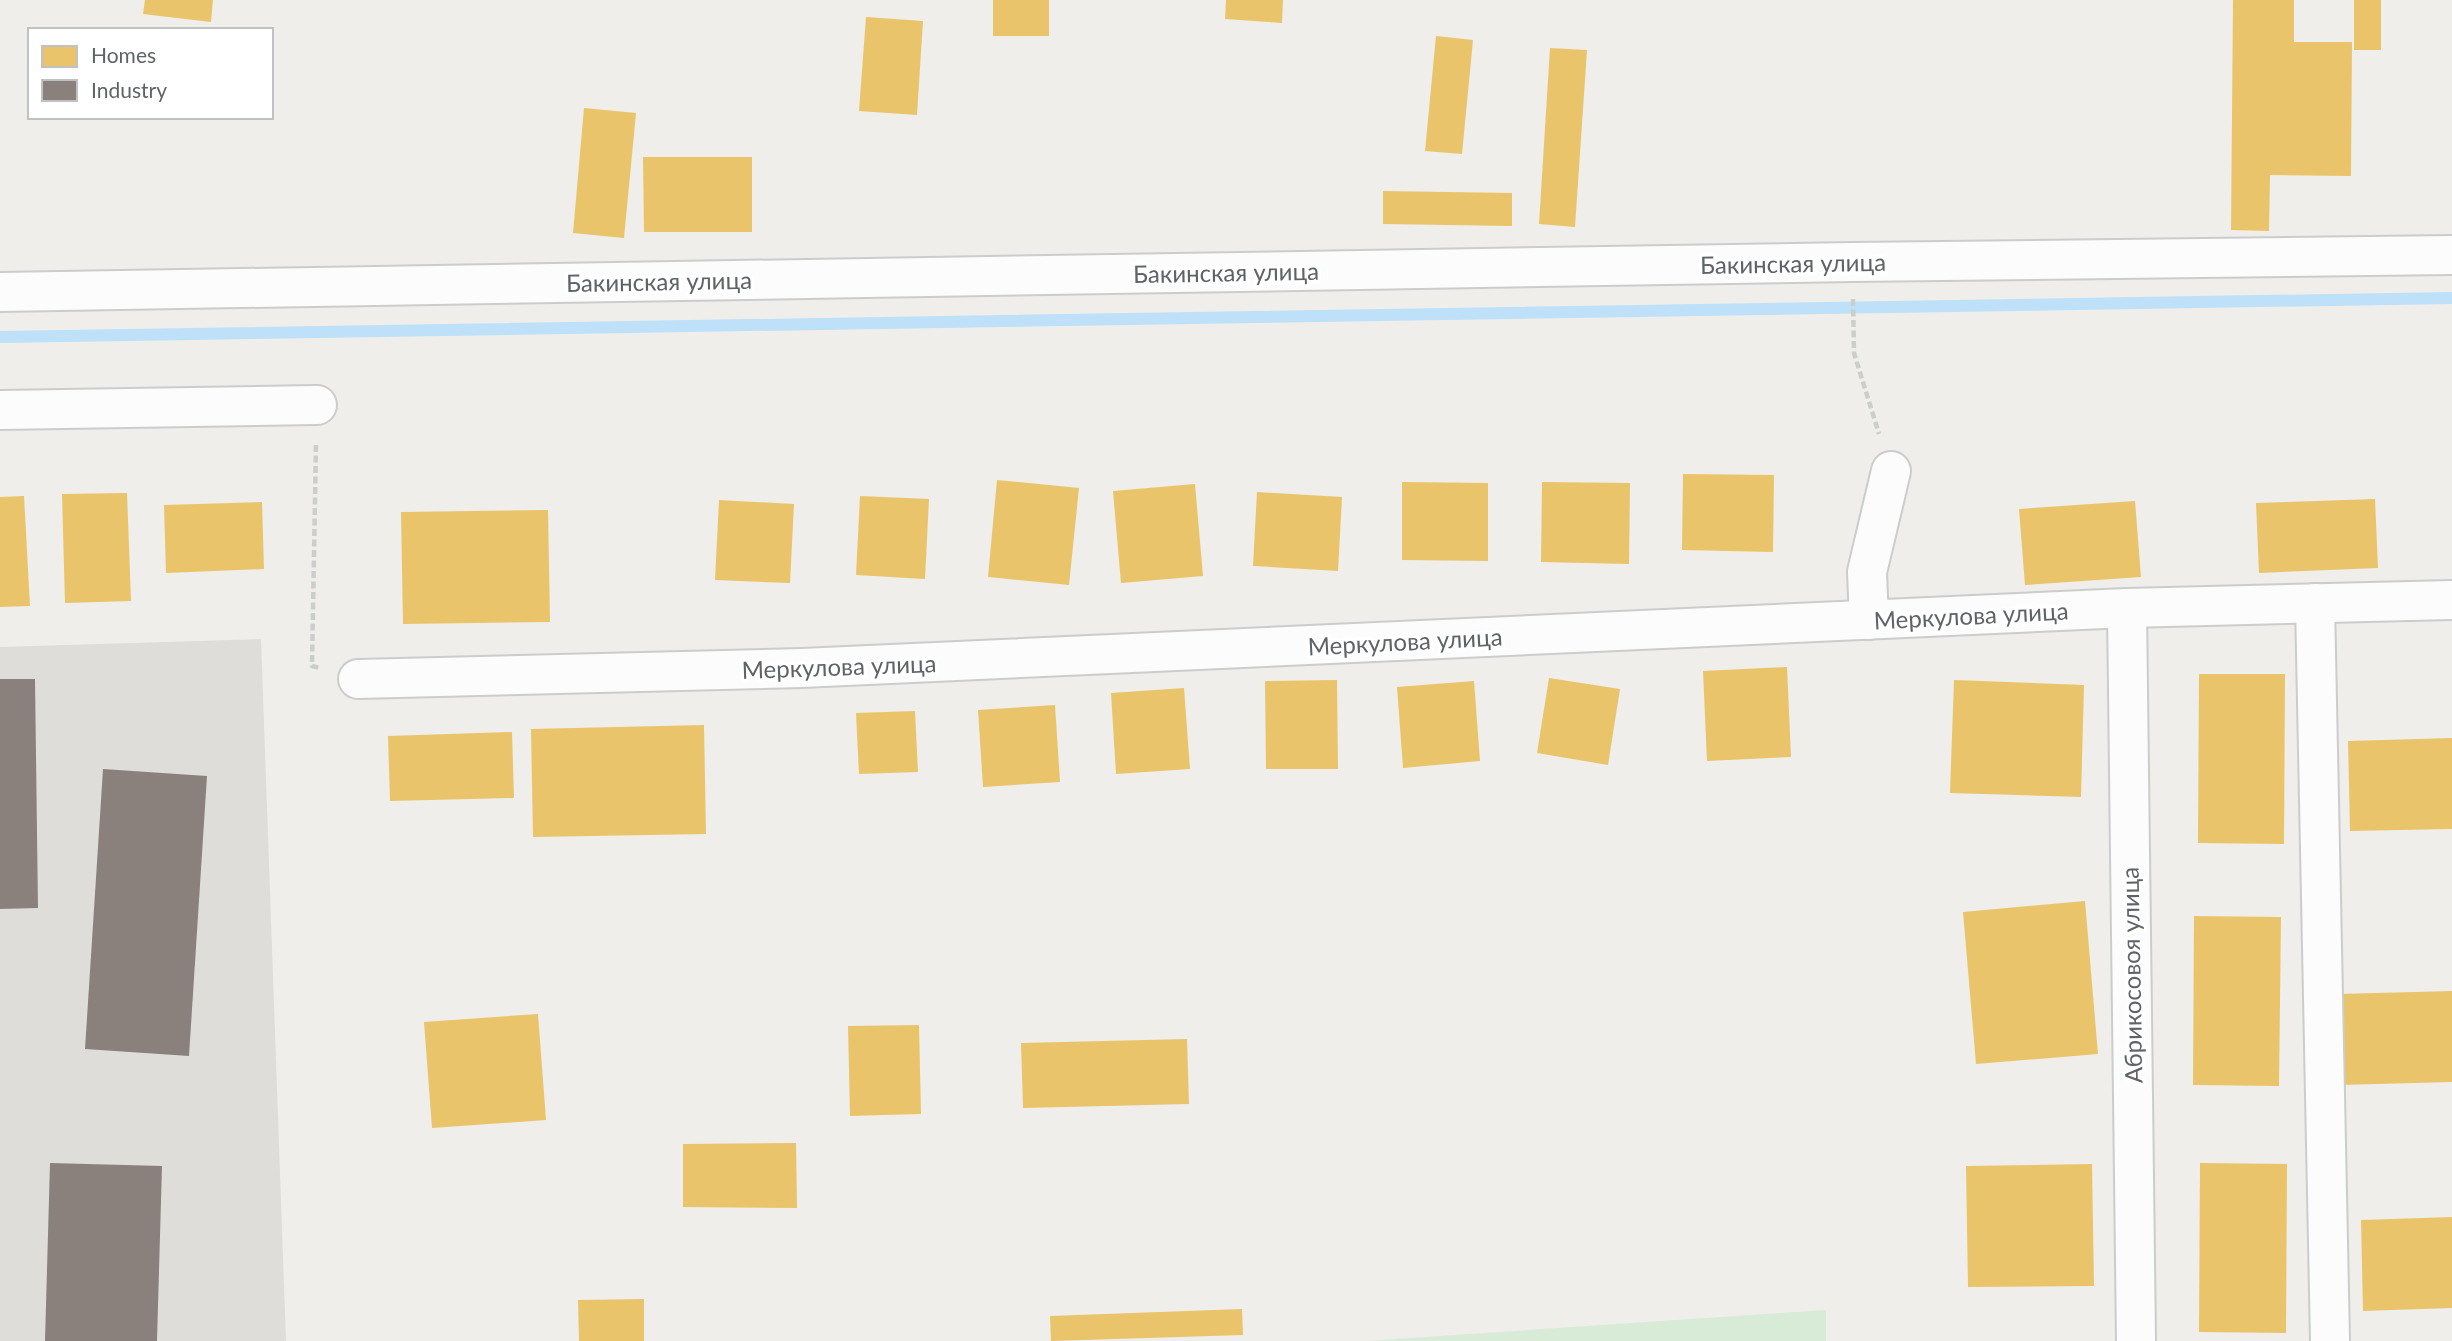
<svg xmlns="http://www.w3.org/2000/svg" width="2452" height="1341" font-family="Lato,sans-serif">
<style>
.industrial{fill:#dfddda}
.green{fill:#d8ebd6}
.homes{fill:#e9c46a}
.industry{fill:#8a817c}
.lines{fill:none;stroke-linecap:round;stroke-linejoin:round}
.stream{stroke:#bfe0f9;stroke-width:12}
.minor-casing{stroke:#cbcccc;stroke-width:42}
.path{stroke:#cacfcc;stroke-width:4.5;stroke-dasharray:7 3.5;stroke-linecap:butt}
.minor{stroke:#fdfcfc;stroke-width:38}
.labels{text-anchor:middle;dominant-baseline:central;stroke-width:7;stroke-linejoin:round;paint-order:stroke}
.street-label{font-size:24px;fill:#5f6368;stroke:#fff}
</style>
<rect width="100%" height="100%" fill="#efeeea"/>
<path class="industrial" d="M261,639L286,1341H0V647Z"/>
<path class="green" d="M1826,1310V1341H1366Z"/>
<g class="homes">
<path d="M145,0H213L211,22L143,14Z"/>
<rect x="993" y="0" width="56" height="36"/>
<path d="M1226,0H1283L1282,23L1225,19Z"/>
<path d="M2233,0H2294V42H2352L2351,176L2270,175L2269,231L2231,230Z"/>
<rect x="2354" y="0" width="27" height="50"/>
<path d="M866,17L923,21L917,115L859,111Z"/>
<path d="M1436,36L1473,40L1462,154L1425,151Z"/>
<path d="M1550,48L1587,50L1575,227L1539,224Z"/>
<path d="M584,108L636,113L624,238L573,233Z"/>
<path d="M643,157H752V232H644Z"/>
<path d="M1383,191L1512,193V226L1383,224Z"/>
<path d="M1683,474L1774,475L1773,552L1682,550Z"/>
<path d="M997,480L1079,488L1069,585L988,577Z"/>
<path d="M1402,482L1488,483V561L1402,560Z"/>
<path d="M1542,482L1630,483L1629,564L1541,562Z"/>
<path d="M1195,484L1203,576L1121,583L1113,491Z"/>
<path d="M1257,492L1342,497L1338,571L1253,566Z"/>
<path d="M127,493L131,601L65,603L62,494Z"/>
<path d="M24,496L30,606L0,607V497Z"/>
<path d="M860,496L929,499L925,579L856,575Z"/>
<path d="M2375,499L2378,568L2259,573L2256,503Z"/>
<path d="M719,500L794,504L790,583L715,580Z"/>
<path d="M2135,501L2141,577L2025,585L2019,509Z"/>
<path d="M262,502L264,569L166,573L164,505Z"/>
<path d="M548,510L550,622L403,624L401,512Z"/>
<path d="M1787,667L1791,757L1707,761L1703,671Z"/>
<path d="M2199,674H2285L2284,844L2198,843Z"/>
<path d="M1549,678L1620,689L1608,765L1537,753Z"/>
<path d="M1337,680L1338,769H1266L1265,681Z"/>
<path d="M1954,680L2084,685L2081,797L1950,793Z"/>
<path d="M1474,681L1480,761L1403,768L1397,687Z"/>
<path d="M1184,688L1190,769L1116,774L1111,693Z"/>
<path d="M1055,705L1060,782L983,787L978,710Z"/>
<path d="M915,711L918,772L859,774L856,713Z"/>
<path d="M704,725L706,834L533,837L531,729Z"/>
<path d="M512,732L514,798L390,801L388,736Z"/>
<path d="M2452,738V829L2350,831L2348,741Z"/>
<path d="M2085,901L2098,1054L1976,1064L1963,912Z"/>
<path d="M2194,916L2281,917L2279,1086L2193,1085Z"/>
<path d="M2452,991V1082L2341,1085L2339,994Z"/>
<path d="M538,1014L546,1120L432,1128L424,1022Z"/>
<path d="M919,1025L921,1114L850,1116L848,1026Z"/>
<path d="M1187,1039L1189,1104L1023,1108L1021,1043Z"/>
<path d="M796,1143L797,1208L683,1207V1144Z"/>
<path d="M2200,1163L2287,1164L2286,1333L2199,1332Z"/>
<path d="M2092,1164L2094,1286L1968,1287L1966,1166Z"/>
<path d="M2452,1217V1308L2363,1311L2361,1220Z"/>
<path d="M644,1299V1341H579L578,1300Z"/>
<path d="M1242,1309L1243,1335L1051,1341L1050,1316Z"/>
</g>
<g class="industry">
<path d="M0,679H35L38,908L0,909Z"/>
<path d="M103,769L207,776L189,1056L85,1049Z"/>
<path d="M50,1163L162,1166L157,1341H45Z"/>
</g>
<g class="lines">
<path class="stream" d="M0,337L2452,298"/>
<g class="minor-casing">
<g id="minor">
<path d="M0,292L1852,262L2452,255"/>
<path d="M0,410L317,405"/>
<path d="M2315,603L2330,1341"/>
<path d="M2127,608L2136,1341"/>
<path d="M1869,620L1867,572L1891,471"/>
<path d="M358,679L802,668L2127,608L2452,600"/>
</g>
</g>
<g class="path">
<path d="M1853,299L1854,353L1879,434"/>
<path d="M316,445L312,666L320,668"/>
</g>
<use href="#minor" class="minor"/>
</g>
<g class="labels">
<g class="street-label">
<text transform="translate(1793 263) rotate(-1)">Бакинская улица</text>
<text transform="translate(1226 272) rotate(-1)">Бакинская улица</text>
<text transform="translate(659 281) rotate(-1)">Бакинская улица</text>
<text transform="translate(1971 615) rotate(-3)">Меркулова улица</text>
<text transform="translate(1405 641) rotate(-3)">Меркулова улица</text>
<text transform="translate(839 666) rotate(-2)">Меркулова улица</text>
<text transform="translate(2131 975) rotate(-91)">Абрикосовоя улица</text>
</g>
</g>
<rect x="28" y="28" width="245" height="91" fill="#ffffff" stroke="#bfc1c3" stroke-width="2"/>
<rect x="42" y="46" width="35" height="21" fill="#e9c46a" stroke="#bfc1c3" stroke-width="2"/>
<text x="91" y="63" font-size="21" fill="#5f6368">Homes</text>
<rect x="42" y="80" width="35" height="21" fill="#8a817c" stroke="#bfc1c3" stroke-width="2"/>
<text x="91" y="98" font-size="21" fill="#5f6368">Industry</text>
</svg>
